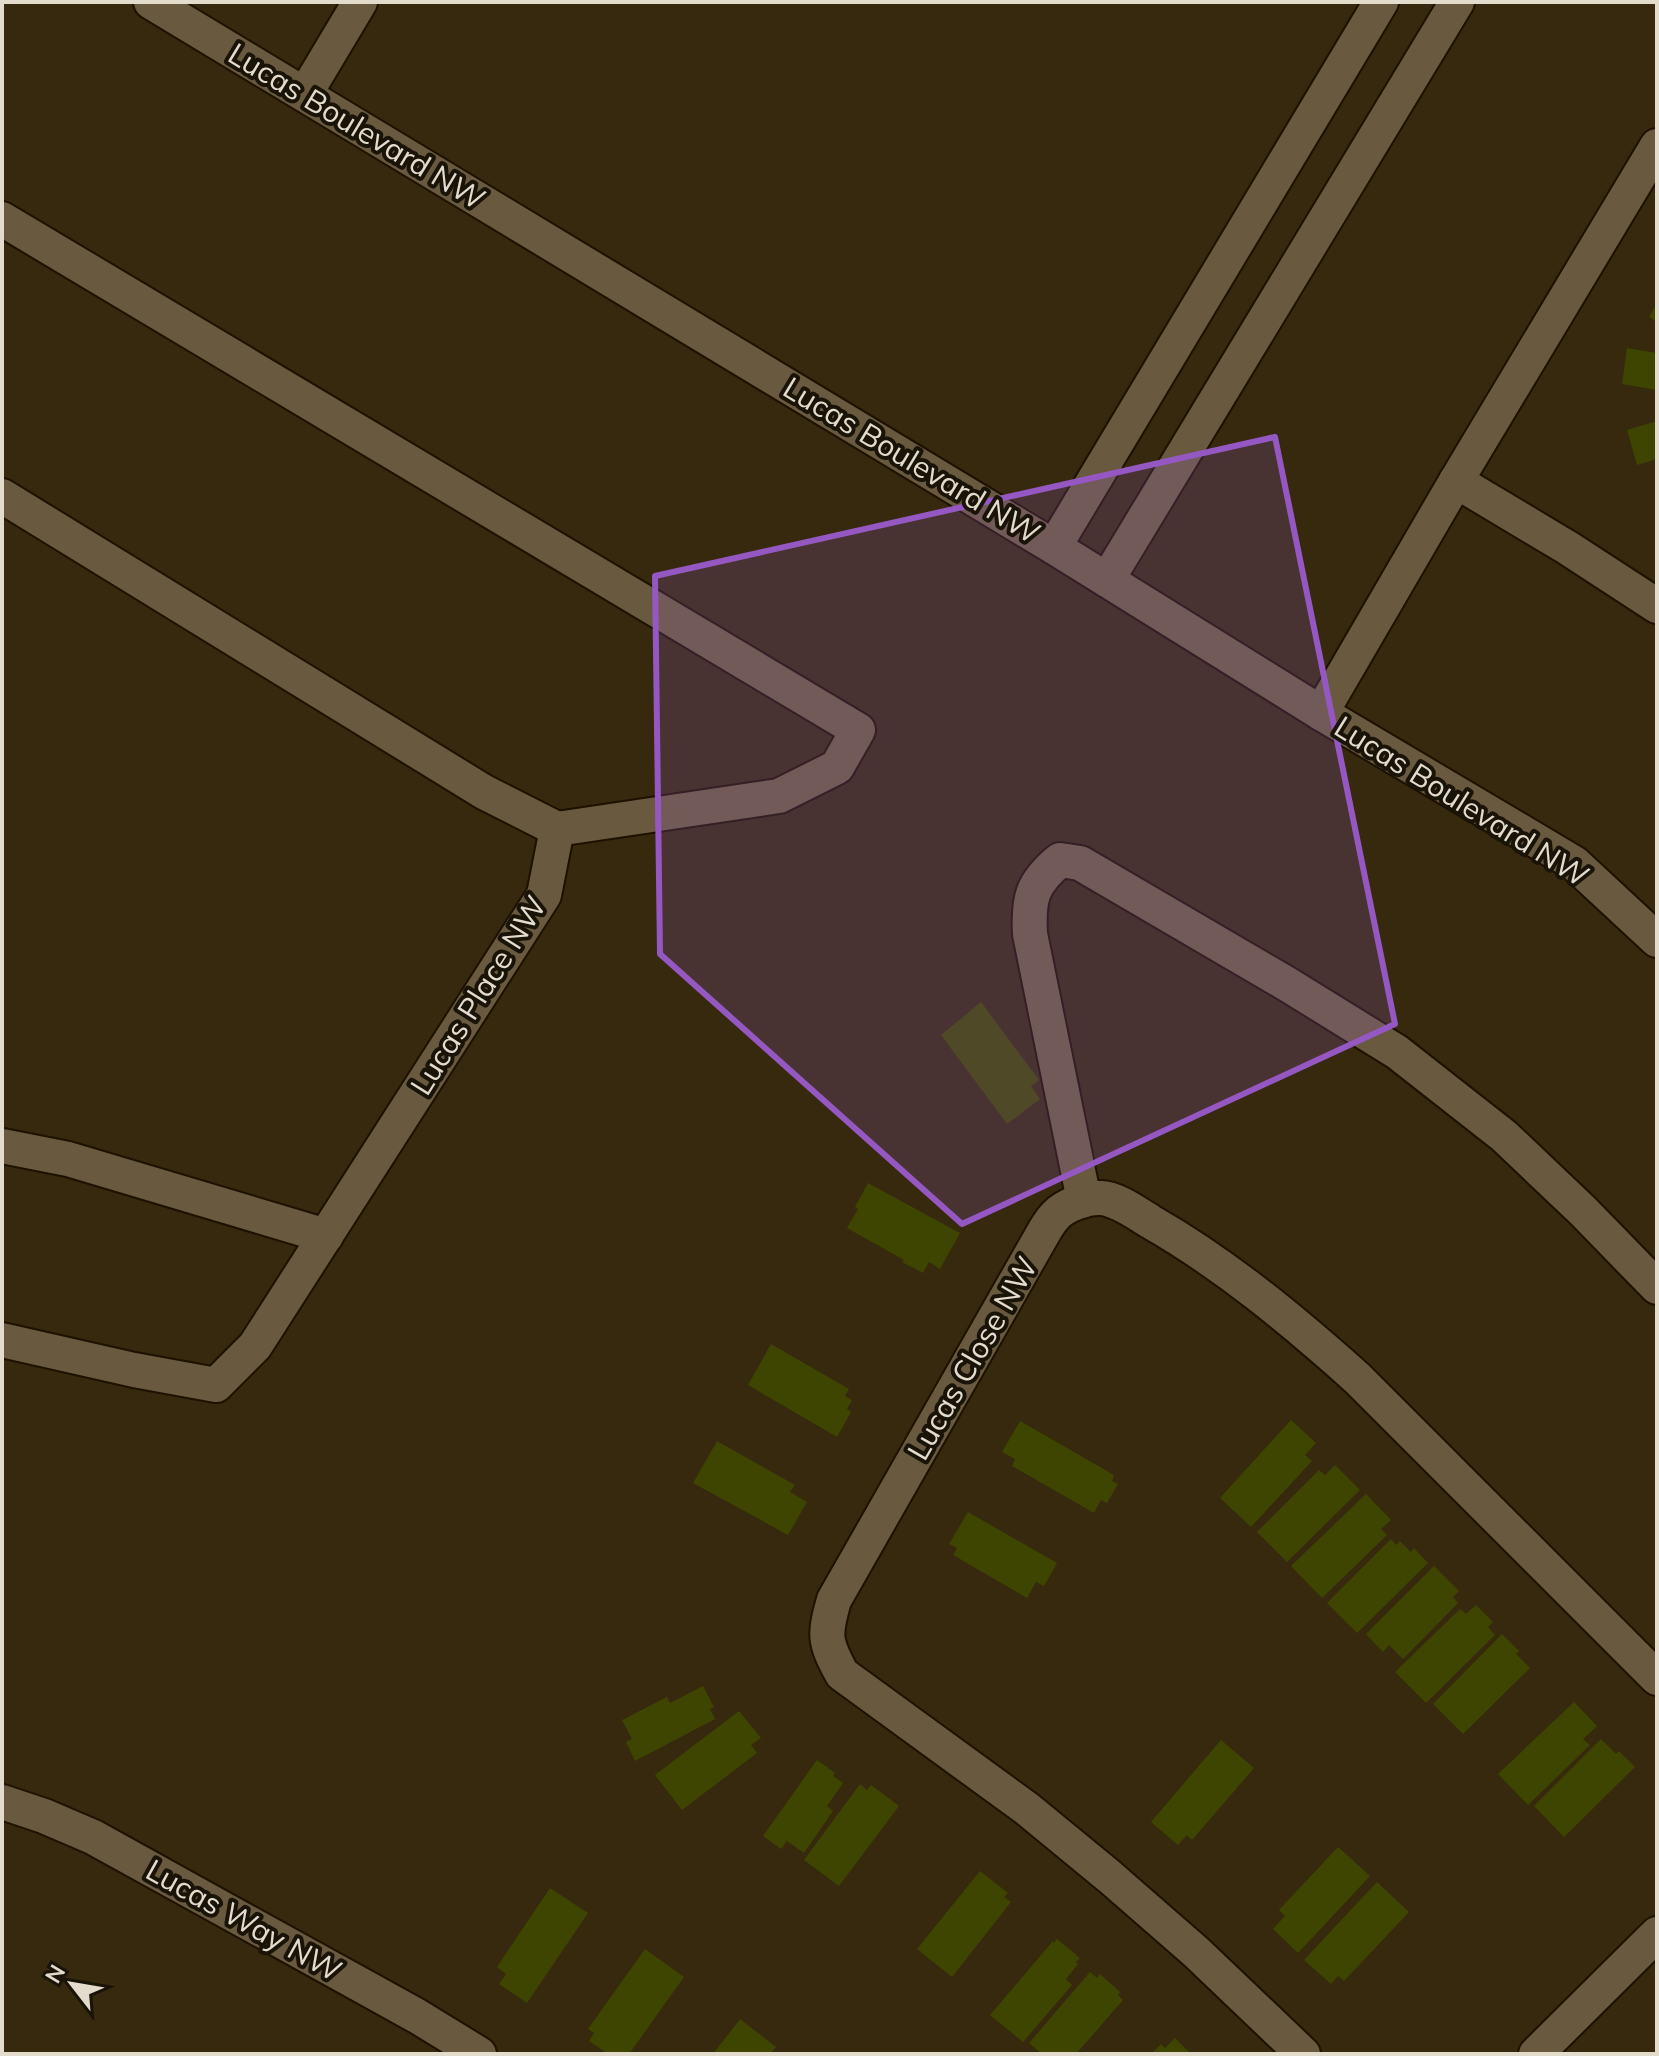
<svg xmlns="http://www.w3.org/2000/svg" width="1659" height="2056" font-family="Mulish,sans-serif">
<style>
.building{fill:#3e4500}
.lines{fill:none;stroke-linecap:round;stroke-linejoin:round}
.minor-casing{stroke:#1d1100;stroke-width:38}
.minor{stroke:#695a3f;stroke-width:34}
.marked{fill:#9558c2;fill-opacity:0.2;stroke:#9558c2;stroke-width:6;stroke-linejoin:round}
.labels{text-anchor:middle;dominant-baseline:central;stroke-width:8;stroke-linejoin:round;paint-order:stroke}
.street-label{font-size:30px;fill:#e3dbcc;stroke:#191308}
</style>
<rect width="100%" height="100%" fill="#36290e"/>
<g class="building">
<path d="M1657,303V322L1649,317Z"/>
<path d="M1627,348L1657,353V390L1622,384Z"/>
<path d="M1657,421V459L1637,465L1627,430Z"/>
<path d="M981,1002L1039,1080L1031,1086L1040,1099L1007,1124L941,1035Z"/>
<path d="M868,1183L960,1233L940,1269L929,1262L923,1273L902,1262L904,1260L847,1228L858,1209L855,1207Z"/>
<path d="M771,1344L849,1389L845,1396L852,1400L847,1409L851,1412L837,1437L748,1385Z"/>
<path d="M1291,1420L1316,1443L1305,1455L1312,1461L1251,1527L1220,1498Z"/>
<path d="M1020,1421L1114,1475L1112,1481L1118,1484L1107,1503L1101,1500L1094,1513L1012,1466L1015,1459L1002,1452Z"/>
<path d="M717,1441L795,1485L790,1492L807,1502L788,1535L693,1483Z"/>
<path d="M1335,1465L1360,1490L1287,1562L1257,1532L1319,1470L1325,1475Z"/>
<path d="M1366,1494L1391,1520L1381,1529L1387,1535L1322,1598L1291,1566Z"/>
<path d="M968,1512L1057,1563L1044,1586L1036,1582L1027,1598L953,1555L957,1548L949,1544Z"/>
<path d="M1391,1539L1396,1545L1400,1541L1411,1552L1414,1548L1428,1563L1357,1633L1327,1603Z"/>
<path d="M1434,1566L1459,1591L1453,1597L1458,1603L1403,1659L1389,1645L1383,1652L1366,1634Z"/>
<path d="M1476,1605L1493,1622L1488,1627L1495,1635L1426,1703L1395,1672L1460,1609L1466,1614Z"/>
<path d="M1502,1634L1519,1651L1516,1654L1530,1668L1463,1734L1433,1704Z"/>
<path d="M703,1686L714,1707L710,1709L715,1719L635,1761L626,1742L632,1739L622,1720L667,1697L670,1703Z"/>
<path d="M1574,1702L1597,1726L1583,1739L1590,1745L1528,1805L1498,1774Z"/>
<path d="M739,1711L761,1738L751,1745L757,1753L682,1810L655,1775Z"/>
<path d="M1601,1739L1616,1754L1619,1751L1635,1767L1564,1837L1534,1806Z"/>
<path d="M1221,1740L1254,1768L1192,1840L1187,1835L1178,1845L1151,1822Z"/>
<path d="M817,1760L835,1773L833,1776L843,1783L827,1806L833,1811L804,1853L787,1841L781,1849L763,1836Z"/>
<path d="M860,1784L867,1790L871,1785L899,1806L839,1886L804,1860Z"/>
<path d="M1338,1847L1370,1876L1298,1953L1273,1929L1285,1916L1279,1910Z"/>
<path d="M980,1871L1008,1893L1004,1897L1011,1902L952,1977L917,1949Z"/>
<path d="M1377,1882L1409,1912L1344,1981L1338,1976L1331,1984L1304,1960Z"/>
<path d="M550,1888L588,1913L527,2003L499,1984L506,1974L497,1967Z"/>
<path d="M1057,1939L1080,1958L1076,1962L1078,1964L1066,1979L1072,1985L1023,2042L990,2015L1053,1941L1054,1943Z"/>
<path d="M645,1949L684,1977L629,2054H608L589,2041L594,2033L588,2029Z"/>
<path d="M1090,1972L1097,1978L1100,1974L1120,1992L1118,1995L1123,2000L1076,2054H1042L1029,2043Z"/>
<path d="M740,2019L776,2047L770,2054H713Z"/>
<path d="M1175,2038L1191,2054H1151L1161,2044L1165,2048Z"/>
</g>
<g class="lines">
<g class="minor-casing">
<g id="minor">
<path d="M151,2L1054,547L1321,713L1574,863L1657,940"/>
<path d="M305,94L360,2"/>
<path d="M2,219L858,730L837,767L779,796L557,829"/>
<path d="M1456,481L1568,548L1657,606"/>
<path d="M2,496L484,792L557,829L544,895L255,1346L216,1385L134,1370L2,1340"/>
<path d="M1054,547L1381,2"/>
<path d="M1107,580L1457,2"/>
<path d="M1321,713L1456,481L1657,146"/>
<path d="M2,1146L68,1159L326,1236"/>
<path d="M1084,1200L1030,934C1028,898 1032,883 1060,860L1080,863L1287,984L1397,1052L1504,1136L1583,1211L1657,1287"/>
<path d="M2,1802L44,1816L93,1837L417,2016L479,2054"/>
<path d="M1303,2054L1196,1952L1110,1877L1026,1808L842,1674C824,1641 824,1635 834,1600L1045,1230C1048,1225 1052,1219 1056,1215C1065,1205 1088,1197 1101,1198C1118,1199 1136,1213 1151,1222C1226,1265 1292,1320 1357,1378L1657,1678"/>
<path d="M1536,2054L1657,1934"/>
</g>
</g>
<use href="#minor" class="minor"/>
</g>
<path class="marked" d="M1275,437L1395,1024L962,1224L660,954L655,576Z"/>
<g class="labels">
<g class="street-label">
<text transform="translate(357 126) rotate(31)">Lucas Boulevard NW</text>
<text transform="translate(912 460) rotate(31)">Lucas Boulevard NW</text>
<text transform="translate(1462 801) rotate(32)">Lucas Boulevard NW</text>
<text transform="translate(478 995) rotate(-58)">Lucas Place NW</text>
<text transform="translate(972 1358) rotate(-60)">Lucas Close NW</text>
<text transform="translate(244 1920) rotate(29)">Lucas Way NW</text>
</g>
</g>
<rect width="1659" height="2056" fill="none" stroke="#e3dbcc" stroke-width="8"/>
<g transform="translate(72 1984) rotate(301)" stroke="#191308" stroke-width="6" paint-order="stroke">
<path d="M0-6L14 30L0 20L-14 30Z" fill="#e3dbcc"/>
<text y="-12" font-size="22" font-weight="bold" text-anchor="middle" fill="#e3dbcc">N</text>
</g>
</svg>
